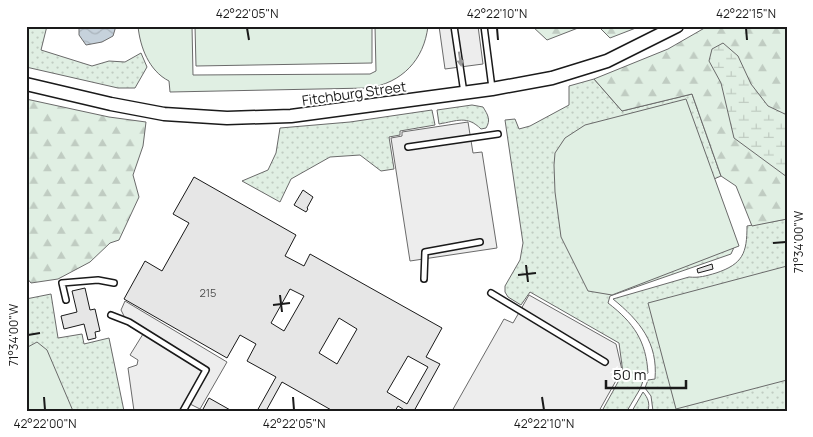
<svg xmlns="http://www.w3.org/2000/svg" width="813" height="437" font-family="Manrope,sans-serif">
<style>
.green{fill:url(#green-dots);stroke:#6a6a6a}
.forest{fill:url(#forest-firs);stroke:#6a6a6a}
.wetland{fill:url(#wetland-marsh);stroke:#6a6a6a}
.pitch{fill:#e0efe3;stroke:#6a6a6a}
.parking{fill:#ededed;stroke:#6a6a6a}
.water{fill:url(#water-waves);stroke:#6a6a6a}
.building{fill:#e6e6e6;stroke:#1a1a1a;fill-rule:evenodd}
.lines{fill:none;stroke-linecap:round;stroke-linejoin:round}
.service-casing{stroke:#1a1a1a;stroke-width:8}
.tertiary-casing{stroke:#1a1a1a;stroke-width:15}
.service{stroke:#fff;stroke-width:5}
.tertiary{stroke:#fff;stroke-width:12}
.oneway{fill:#989898}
.ticks{fill:none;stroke:#1a1a1a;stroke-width:2}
.labels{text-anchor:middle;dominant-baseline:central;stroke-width:4;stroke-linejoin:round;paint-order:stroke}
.number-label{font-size:11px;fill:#4d4d4d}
.street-label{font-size:14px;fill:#1a1a1a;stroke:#fff}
.neatline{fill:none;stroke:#1a1a1a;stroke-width:2}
.ticks-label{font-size:12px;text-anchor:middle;fill:#1a1a1a}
</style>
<defs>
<pattern id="green-dots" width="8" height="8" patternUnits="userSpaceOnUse" patternTransform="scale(1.25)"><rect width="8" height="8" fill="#e0efe3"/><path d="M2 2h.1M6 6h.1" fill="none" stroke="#c0ccc2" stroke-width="1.8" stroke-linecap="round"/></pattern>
<pattern id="forest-firs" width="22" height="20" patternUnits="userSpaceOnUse" patternTransform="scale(1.25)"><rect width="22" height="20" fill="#e0efe3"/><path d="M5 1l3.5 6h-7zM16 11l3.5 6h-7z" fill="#c0ccc2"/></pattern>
<pattern id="wetland-marsh" width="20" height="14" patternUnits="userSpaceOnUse" patternTransform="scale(1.25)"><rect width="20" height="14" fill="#e0efe3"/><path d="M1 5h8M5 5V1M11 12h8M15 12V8" fill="none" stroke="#c0ccc2"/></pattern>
<pattern id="water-waves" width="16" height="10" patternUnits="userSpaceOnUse" patternTransform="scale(1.25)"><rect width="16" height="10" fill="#c6d2dc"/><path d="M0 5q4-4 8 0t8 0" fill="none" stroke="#aab4bc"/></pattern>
</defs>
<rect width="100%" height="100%" fill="#fff"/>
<g class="green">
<path d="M26,26H47L41,50L92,66L109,61L125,62L141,53L147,67L135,88H118L26,67Z"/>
<path d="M594,79L622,111L692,94L721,176L714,179L736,243L731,254L610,296L608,303C634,323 646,341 648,373L645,376L640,389L627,411H602L623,373L619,343L530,292L521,305L508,297L505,292V286L520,260L523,243L505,120L515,119L519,129L530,126L569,105V86Z"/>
<path d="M472,105L483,107C488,115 491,120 486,128L481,129C467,115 457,121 439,124L437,110Z"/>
<path d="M432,110L435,125L400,131V135L389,137L394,169L381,171L360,155L330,157L291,179L280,202L242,181L268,170L276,153L280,128L350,122Z"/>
<path d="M787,219V411H653L651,396L645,388L648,380L655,379C658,343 640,321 613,299L689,277C699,278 706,276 716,273C743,264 747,253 747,226Z"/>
<path d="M51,294L58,338L82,334L84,344L109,338L124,411H26V299Z"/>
<path d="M643,392C648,398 650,403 648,411H632Z"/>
</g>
<g class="forest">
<path d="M532,26H641L610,38L600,28H578L547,40Z"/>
<path d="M708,26H787V219L752,226L736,186L721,176L692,94L622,111L594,79L668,49Z"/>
<path d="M26,99L109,117L146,122L143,146L133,175L139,197L119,240L110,243L90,262L58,279L31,283L26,277Z"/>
</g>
<path class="wetland" d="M723,43L738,56L751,84L768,106L787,115V177L734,138L721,83L709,61L712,49Z"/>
<g class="pitch">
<path d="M138,26H192L193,75L370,74L376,71L375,26H428C424,60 402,83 368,88L170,92L169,81C149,71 140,47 138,26Z"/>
<path d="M195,26H372V63L196,66Z"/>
<path d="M686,99L739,246L612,295L588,291L561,237L555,192L554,165L555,153L565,138L585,125Z"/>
<path d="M787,266V380L676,409L648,303Z"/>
<path d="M37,342L47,350L73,411H26V348Z"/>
</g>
<g class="parking">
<path d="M439,26H478L483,64L445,69Z"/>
<path d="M468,122L473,153L482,152L497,248L410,261L391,138L402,136V132Z"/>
<path d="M529,295L616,344L622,370L599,411H452L504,319L513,323Z"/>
<path d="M125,301L227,362L200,409L190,404L186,411H134L128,368L137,365L138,360L130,355L143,334L129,326L121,310Z"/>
</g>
<path class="water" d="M79,26H116L113,36L102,42L86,45L79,35Z"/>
<g class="building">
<path d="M194,177L296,235L285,256L304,266L310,254L442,328L426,357L440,364L414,411H406L398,406L395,411H333L282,382L266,411H257L276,377L247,361L256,344L240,335L227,358L124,299L145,261L162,271L189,223L173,214ZM290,289L304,296L284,331L271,323ZM339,318L357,329L337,364L319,353ZM408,356L428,367L407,404L387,392Z"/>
<path d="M303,190L313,197L307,208L308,209L306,212L294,205Z"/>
<path d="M712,264L713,269L698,273L697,269Z"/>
<path d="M85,288L90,310L95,309L100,331L95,332L96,338L88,340L84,324L64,329L61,316L77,312L72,291Z"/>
<path d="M209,398L232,411H202Z"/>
</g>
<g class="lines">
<g class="service-casing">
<g id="service">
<path d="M454,26L464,93"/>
<path d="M484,26L492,88"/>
<path d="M408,147L498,134"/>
<path d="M424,279L425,252L480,242"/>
<path d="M491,293L605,362"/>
<path d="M66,300L62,283L98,280L114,283"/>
<path d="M111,315L129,322L206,370L183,411"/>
</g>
</g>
<g class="tertiary-casing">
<path id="tertiary" d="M26,84L111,104L164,114L227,118L291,116L492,89L552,78L607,61L677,26"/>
</g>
<use href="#service" class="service"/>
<use href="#tertiary" class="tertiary"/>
</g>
<defs><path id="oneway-solid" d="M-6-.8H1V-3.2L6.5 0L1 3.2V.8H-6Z" transform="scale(1.25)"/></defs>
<use class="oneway" href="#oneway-solid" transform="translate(460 59) rotate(81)"/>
<path class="ticks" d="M247,28L249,40M497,28L498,40M746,28L747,40M773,243L786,242M526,265L528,282M518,275L536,273M280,295L282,312M273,305L290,303M28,335L40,333M44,397L45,410M293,397L294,410M542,397L544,410"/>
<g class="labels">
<g class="number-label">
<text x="208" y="292">215</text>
</g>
<g class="street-label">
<text transform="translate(354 93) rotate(-8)">Fitchburg Street</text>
</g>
</g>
<rect width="813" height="437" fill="none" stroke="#ffffff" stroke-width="55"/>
<path d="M606 380v8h80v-8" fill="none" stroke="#1a1a1a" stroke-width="2.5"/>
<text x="613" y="380" font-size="15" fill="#1a1a1a" stroke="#ffffff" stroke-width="4" paint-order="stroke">50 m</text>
<rect x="28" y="28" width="758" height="382" class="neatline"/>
<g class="ticks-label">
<text x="247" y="18">42°22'05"N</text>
<text x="497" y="18">42°22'10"N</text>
<text x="746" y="18">42°22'15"N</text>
<text transform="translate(799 242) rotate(-90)" y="4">71°34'00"W</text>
<text transform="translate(14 335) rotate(-90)" y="4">71°34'00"W</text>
<text x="45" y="428">42°22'00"N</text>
<text x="294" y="428">42°22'05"N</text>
<text x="544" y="428">42°22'10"N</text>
</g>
</svg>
